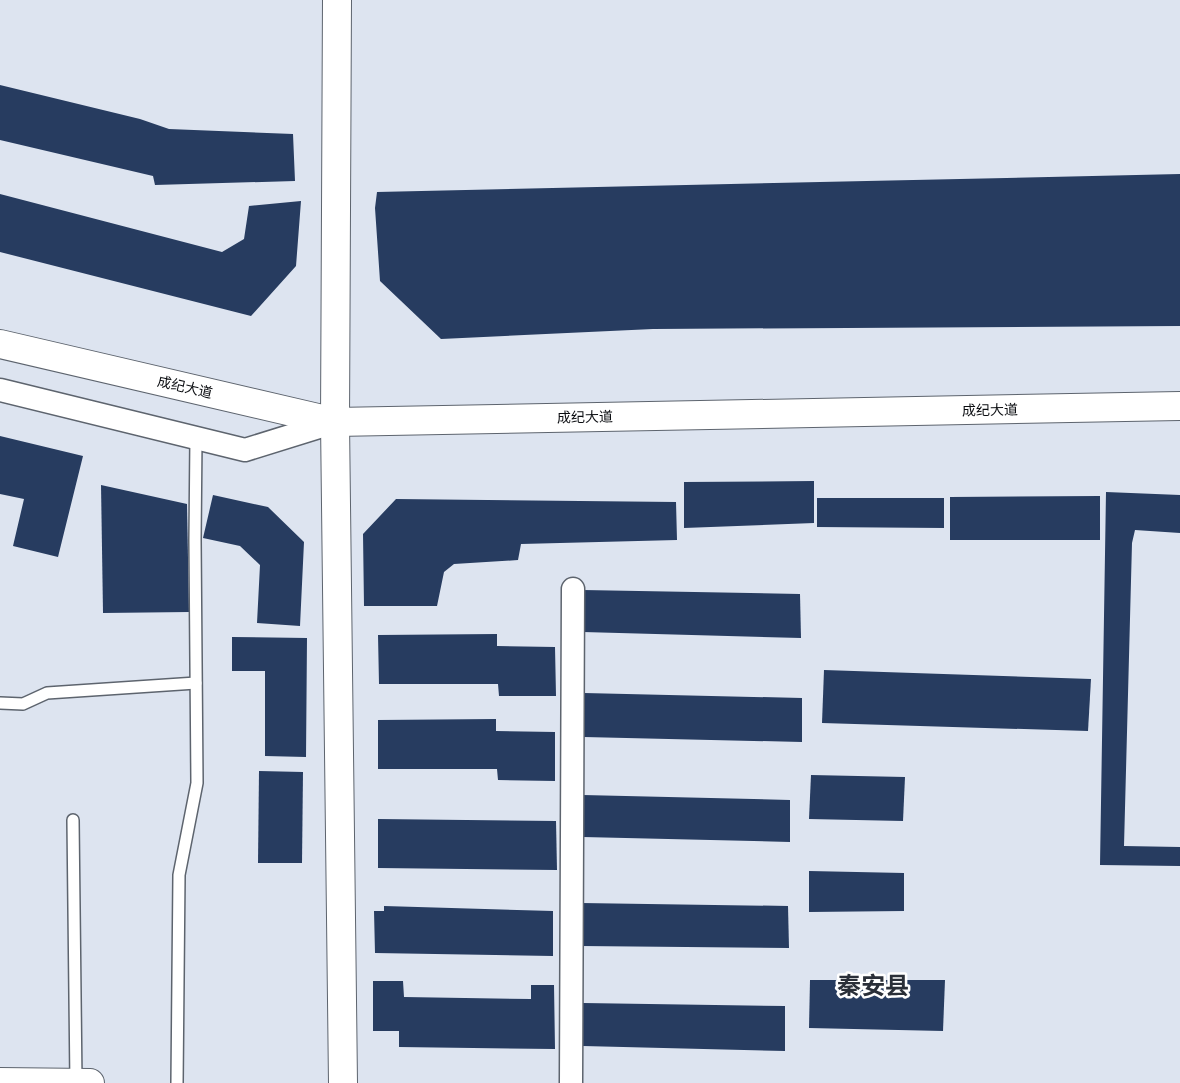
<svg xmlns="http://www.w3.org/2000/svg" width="1180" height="1083" font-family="Roboto,'Noto Sans SC',sans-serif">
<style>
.building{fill:#273c60}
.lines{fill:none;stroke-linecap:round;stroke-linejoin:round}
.lane-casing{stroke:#5d646e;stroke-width:14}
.street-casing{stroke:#5d646e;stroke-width:25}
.secondary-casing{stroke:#5d646e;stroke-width:30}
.primary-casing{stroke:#5d646e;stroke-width:30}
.lane{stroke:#fff;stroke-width:11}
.street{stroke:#fff;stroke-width:22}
.secondary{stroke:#fff;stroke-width:28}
.primary{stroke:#fff;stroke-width:28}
.labels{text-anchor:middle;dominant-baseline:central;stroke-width:5;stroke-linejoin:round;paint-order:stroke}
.street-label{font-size:14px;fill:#0a0c10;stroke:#fff}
.town-label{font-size:24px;font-weight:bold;fill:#2a2f38;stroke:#fff}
</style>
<rect width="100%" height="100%" fill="#dde4f0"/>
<g class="building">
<path d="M0,85L140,119L169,129L293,134L295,181L155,185L153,176L0,140Z"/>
<path d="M1180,174V326L653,329L441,339L380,281L375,208L377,192Z"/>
<path d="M0,194L222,252L244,239L249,206L301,201L296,266L251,316L0,252Z"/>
<path d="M0,436L83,456L58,557L13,546L24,499L0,494Z"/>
<path d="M814,481V523L684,528V482Z"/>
<path d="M101,485L187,504L189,612L103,613Z"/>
<path d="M1106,492L1180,495V533L1135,530L1132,543L1124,846L1180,847V866L1100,865Z"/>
<path d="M213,495L268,507L304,542L300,626L257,623L260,565L240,546L203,538Z"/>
<path d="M1100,496V540H950V497Z"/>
<path d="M817,498H944V528L817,527Z"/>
<path d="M396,499L676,502L677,540L521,544L518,560L454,564L444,572L437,606H364L363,534Z"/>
<path d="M583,590L800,594L801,638L583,632Z"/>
<path d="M497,634V646L555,647L556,696H499L498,684H379L378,635Z"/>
<path d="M232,637L307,638L306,757L265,756V671H232Z"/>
<path d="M824,670L1091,679L1088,731L822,723Z"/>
<path d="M584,693L802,698V742L584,737Z"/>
<path d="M496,719V731L555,732V781L498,780L497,769H378V720Z"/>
<path d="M259,771L303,772L302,863H258Z"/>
<path d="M811,775L905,777L903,821L809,819Z"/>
<path d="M583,795L790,800V842L583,837Z"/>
<path d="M378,819L556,821L557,870L378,868Z"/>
<path d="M809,871L904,873V911L809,912Z"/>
<path d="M581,903L788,906L789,948L581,946Z"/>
<path d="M384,906L553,911V956L375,953L374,911H384Z"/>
<path d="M810,980H945L943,1031L809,1028Z"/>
<path d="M373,981H403L404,997L531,999V985H554L555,1049L399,1047V1031H373Z"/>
<path d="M583,1003L785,1006V1051L583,1046Z"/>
</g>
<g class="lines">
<g class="lane-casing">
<g id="lane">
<path d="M0,703L23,704L47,693L196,683"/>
<path d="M73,820L76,1083"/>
<path d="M177,1083L179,875L197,783L195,540L196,438"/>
</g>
</g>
<g class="street-casing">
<g id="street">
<path d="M0,390L245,450L335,422"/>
<path d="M571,1083L573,589"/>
</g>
</g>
<g class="secondary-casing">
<g id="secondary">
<path d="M337,0L335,422L343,1083"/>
<path d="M0,1082L90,1083"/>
</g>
</g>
<g class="primary-casing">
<path id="primary" d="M0,344L335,422L1180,406"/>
</g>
<use href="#lane" class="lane"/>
<use href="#street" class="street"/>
<use href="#secondary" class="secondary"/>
<use href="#primary" class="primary"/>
</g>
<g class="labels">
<g class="street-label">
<text transform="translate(185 387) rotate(13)">成纪大道</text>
<text transform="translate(990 410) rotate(-1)">成纪大道</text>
<text transform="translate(585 417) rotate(-1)">成纪大道</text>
</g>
<g class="town-label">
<text x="873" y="986">秦安县</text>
</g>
</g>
</svg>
